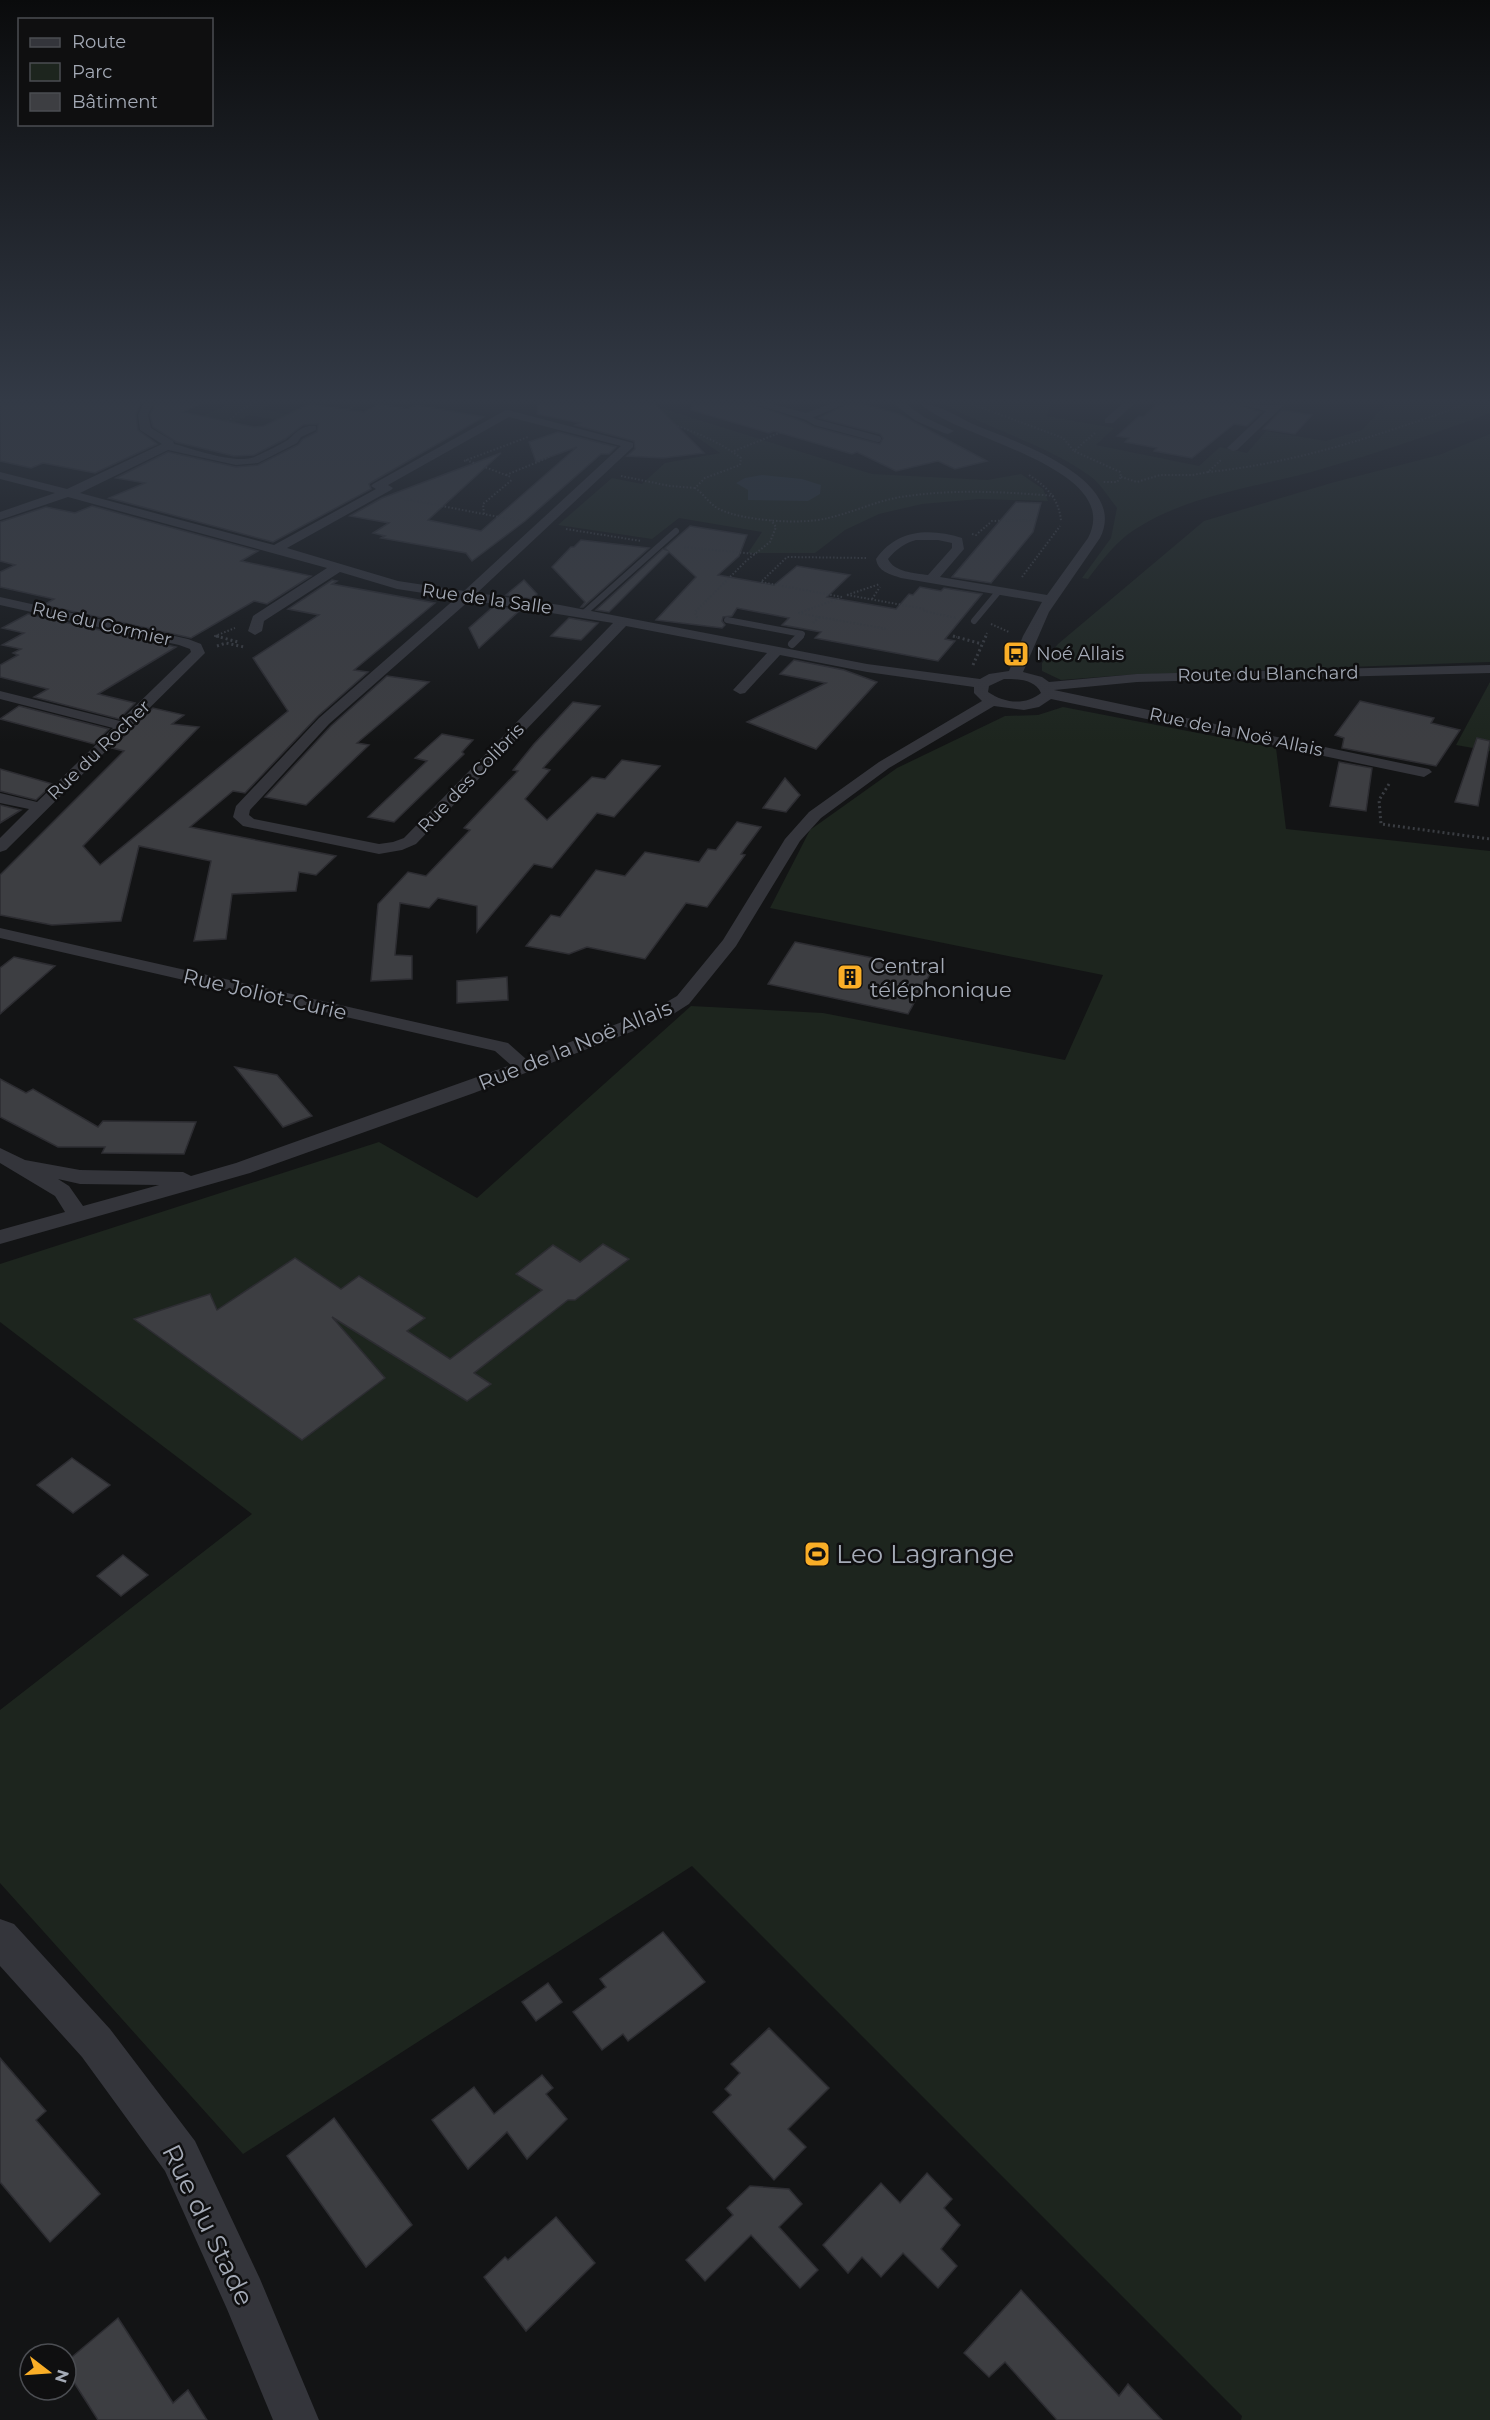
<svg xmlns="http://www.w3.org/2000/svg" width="1490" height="2420" font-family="Montserrat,sans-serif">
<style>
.green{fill:#1d251e}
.water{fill:#29333a}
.building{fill:#3d3e42;stroke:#2d2d32;stroke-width:1.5}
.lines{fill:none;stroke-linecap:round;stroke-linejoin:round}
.path-far1{stroke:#3a3d42;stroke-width:2;stroke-dasharray:1.5 2;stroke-linecap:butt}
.path{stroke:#3a3d42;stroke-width:3;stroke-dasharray:2 3;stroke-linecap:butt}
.service-far1{stroke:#34353b;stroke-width:6}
.service{stroke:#34353b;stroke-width:8}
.minor{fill:#34353b;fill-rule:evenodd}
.tertiary{fill:#34353b;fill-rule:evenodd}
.labels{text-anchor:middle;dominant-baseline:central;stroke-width:5;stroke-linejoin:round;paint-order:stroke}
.far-street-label{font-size:18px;fill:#a4aab6;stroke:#0f0f10}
.far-poi-label{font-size:18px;fill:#a4aab6;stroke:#0f0f10;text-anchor:start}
.poi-label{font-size:21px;fill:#a4aab6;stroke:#0f0f10;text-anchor:start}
.street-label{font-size:21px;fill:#a4aab6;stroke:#0f0f10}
.near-poi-label{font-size:26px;fill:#a4aab6;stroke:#0f0f10;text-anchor:start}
.near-street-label{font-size:26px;fill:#a4aab6;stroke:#0f0f10}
</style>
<rect width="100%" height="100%" fill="#131415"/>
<g class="green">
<path d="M229,404H272L262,409L304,418L293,423L249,415L202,438L199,418Z"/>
<path d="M648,404L872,474L987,480L1021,474L1043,489L1048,501L979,499L922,504L879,514L845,530L815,553H748L762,532L679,518L652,539L558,525L612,478L642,484L665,463L720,453L685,429L617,407Z"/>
<path d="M944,404H1052L1046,416L1114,428L1096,445L1199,466L1220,447L1247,453L1266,431L1326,441L1362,430L1386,404H1490V413C1436,433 1381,452 1325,468C1259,488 1185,493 1127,535C1112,547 1099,564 1088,579L1082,578L1111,538L1117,508C1109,498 1100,483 1090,476C1045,444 991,430 944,404Z"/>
<path d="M1490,434V662L1125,675L1061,680L1042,671V663L1058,644L1204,521L1331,483L1439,455Z"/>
<path d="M1490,682V751L1456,745Z"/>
<path d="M1063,707L1276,748L1286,829L1490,851V2420H1241L1242,2416L692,1866L243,2154L0,1883V1710L252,1514L0,1322V1264L379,1142L477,1198L691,1006L823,1013L1065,1060L1103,975L770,908L810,830L897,768L1005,716L1038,715Z"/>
</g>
<path class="water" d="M762,475L802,479L821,485L820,494L808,501L748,500V490L736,483L745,478Z"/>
<g class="building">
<path d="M0,404H140L136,415L138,430L157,444L95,473L43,463L31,468L0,461Z"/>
<path d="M155,404H200L183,412L254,427L264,426L309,404L364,412L379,404L408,409L416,405L484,417L372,482L369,484L371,489L273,542L109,498L145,483L116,478L168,452L236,467L258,465L298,445L303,439L317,432L318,424L303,425L285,439L254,455L234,456L176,442L153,427L150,415Z"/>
<path d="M538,404H655L704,453L663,458L627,456L635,449L634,441L575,425L580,423L537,414Z"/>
<path d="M692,404H752L804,422L814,427L880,444L883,438L880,434L819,418L847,404H862L899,414L987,461L955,469L938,461L896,471L857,452L852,454L774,431L769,433L691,410Z"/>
<path d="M1157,404H1236L1261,412L1247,426L1234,424L1192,458L1154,451L1157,448L1125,442L1129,438L1117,436L1139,416L1143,417Z"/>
<path d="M1282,410L1312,415L1295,434L1263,429Z"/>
<path d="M558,432L616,447L609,454H601L525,521L472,561L466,553L381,538L385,536L373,533L389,523L350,516L382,498L501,453L428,520L481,531L577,447L536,462L529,442Z"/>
<path d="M1016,502L1041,503L1033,532L991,583L952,577Z"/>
<path d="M92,506L258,551L241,561L311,576L267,604L254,601L191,638L44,605L54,599L0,587V572L15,565L0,561V522L46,507L75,513Z"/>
<path d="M690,526L747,535L739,556L718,575L774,585L797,566L850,575L827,597L896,609L909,594L913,595L920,587L941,591L944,588L982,594L945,639L955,641L938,661L815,638L821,632L782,625L789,618L737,608L732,616L723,617L722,621L725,625L722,628L656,620L696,577L669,552L609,612L596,610L663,549L667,550L665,548Z"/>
<path d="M581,540L649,548L583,607H581L585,602L552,567L571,547H574Z"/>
<path d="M332,580L337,581L332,584L435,603L354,670L368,672L318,716L245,793L233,791L190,827L336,856L316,875L299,872L296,891L232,894L226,939L194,941L211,861L139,846L121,921L52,925L0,915V875L124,751L112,748L153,708L184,715L172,724L199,727L83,846L100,865L288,711L253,658L319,615L288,609Z"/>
<path d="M524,580L537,594L532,599L506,595Z"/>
<path d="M494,606L520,610L479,648L469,628Z"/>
<path d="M28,614L176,647L98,694L135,703L119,719L34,697L48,689L0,677V665L18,655L13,653L21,649L2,645L24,633L2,628Z"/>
<path d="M569,618L598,623L581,640L551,636Z"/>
<path d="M794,660L844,670L877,682L816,749L747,722L826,683L780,674Z"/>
<path d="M387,676L429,682L357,743L369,745L306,805L265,797L331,726Z"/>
<path d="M1360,701L1434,718L1431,723L1460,730L1436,766L1342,748L1344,738L1335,735Z"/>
<path d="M573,702L600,706L543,768L550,770L525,799L547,820L592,777L605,779L622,760L660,766L614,817L597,813L552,868L534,864L477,932V906L438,898L429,908L400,903L395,955L412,956V979L371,981L378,904L408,872L426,876L470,830L464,828L518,771L513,770L534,744Z"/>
<path d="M19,706L109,729L94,744L0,719Z"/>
<path d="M442,734L473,740L462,752L464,754L394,822L368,817L427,761L415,758Z"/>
<path d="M1477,738L1490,741L1478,806L1455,802Z"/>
<path d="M1339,762L1372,768L1366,811L1330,806Z"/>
<path d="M0,769L53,784L36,800L0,791Z"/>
<path d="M785,778L800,795L786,812L763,808Z"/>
<path d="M0,805L21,810L0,823Z"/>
<path d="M737,822L761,827L741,854L745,855L707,907L686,903L645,959L587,947L569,954L526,946L551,915L560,917L596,870L625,876L645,852L699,862L708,849L716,850Z"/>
<path d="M795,942L932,970L908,1014L768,984Z"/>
<path d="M14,957L55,966L0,1014V968Z"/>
<path d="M507,977L508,1000L457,1003V981Z"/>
<path d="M235,1067L277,1075L312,1116L283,1127Z"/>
<path d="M0,1079L26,1093L33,1089L98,1127L103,1121L196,1122L184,1154L102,1153L105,1147H58L0,1117Z"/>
<path d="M603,1244L629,1259L575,1300H568L474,1373L491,1384L467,1401L332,1317L385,1378L302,1440L134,1319L210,1294L217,1310L295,1258L341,1289L359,1276L425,1318L407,1331L450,1359L542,1290L516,1274L553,1245L580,1262Z"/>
<path d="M72,1458L110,1485L73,1513L37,1485Z"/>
<path d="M123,1555L148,1575L121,1596L97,1576Z"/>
<path d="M663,1932L705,1982L628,2041L623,2034L602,2050L573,2012L606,1987L600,1979Z"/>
<path d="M548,1983L562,2002L536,2021L522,2002Z"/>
<path d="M769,2028L829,2088L788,2129L806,2147L774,2180L713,2112L731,2095L725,2089L740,2073L731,2064Z"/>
<path d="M0,2058L46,2111L36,2120L100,2194L50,2242L0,2182Z"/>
<path d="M542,2075L553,2088L546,2094L567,2119L527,2159L507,2132L468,2169L432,2120L474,2087L494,2114Z"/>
<path d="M334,2118L412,2225L366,2267L287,2156Z"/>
<path d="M927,2173L952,2199L944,2208L960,2225L941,2249L957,2266L938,2288L903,2253L881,2277L862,2257L848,2273L823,2245L881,2183L900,2203Z"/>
<path d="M750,2186L789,2189L802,2204L779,2227L818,2270L800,2288L751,2235L705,2281L686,2260L733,2215L727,2208Z"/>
<path d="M556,2217L595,2263L526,2331L484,2277L505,2257L508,2260Z"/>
<path d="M1021,2290L1119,2396L1128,2384L1162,2420H1057L1005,2362L989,2377L964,2353Z"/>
<path d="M118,2318L173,2403L188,2390L207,2420H98L66,2370V2362Z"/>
</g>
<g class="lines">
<g class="path-far1">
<path d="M600,404C648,417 701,428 741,458L740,465L705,478L695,488C704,494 709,504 719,509C743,521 802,525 828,518C855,512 880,499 908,496C957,489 1006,492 1055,496"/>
<path d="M972,404L1063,438L1074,451"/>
<path d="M588,415L619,404"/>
<path d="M326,421L358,404"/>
<path d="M1095,433L1074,451L1120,472L1121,477L1117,482H1103"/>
<path d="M199,435L226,423L241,410L253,404"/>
<path d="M734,451L789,429"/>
<path d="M466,460L511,477"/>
<path d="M464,461L528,437"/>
<path d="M1208,472C1298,463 1382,434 1467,404"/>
<path d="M506,475L545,459L565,446"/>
<path d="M1029,475C1047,487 1059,499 1061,521"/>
<path d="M621,476L670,486L695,488"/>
<path d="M1121,477L1137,482L1160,475H1193L1208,472L1221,460"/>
<path d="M400,498L520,521"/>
<path d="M484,514L483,504L513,479"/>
<path d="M566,529L641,541"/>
<path d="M972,534L976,535L992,521L1034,520"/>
<path d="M684,547L755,554"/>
<path d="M1022,577L1060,526"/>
<path d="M847,595L925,609L924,611L957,618"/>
<path d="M847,595L880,584"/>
<path d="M842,597L761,582L787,557L866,558"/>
<path d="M872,599L880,587"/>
<path d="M819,617L887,629"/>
<path d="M697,618L695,612L746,561L770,542L776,527L771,520"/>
<path d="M813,623L819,617L799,613L840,598"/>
<path d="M991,624L1009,632"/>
<path d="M953,636L957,637"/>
<path d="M219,637L215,636L235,628"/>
<path d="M985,637L987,633"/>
</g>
<g class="path">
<path d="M216,636L238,642"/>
<path d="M953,636L982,644"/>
<path d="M217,646L226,643L244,647"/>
<path d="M973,665L986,636"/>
<path d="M1389,784L1379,800L1381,824L1490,839"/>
</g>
<g class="service-far1">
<path d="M807,417L815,422L878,439"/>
<path d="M584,613L676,531"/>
<path d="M727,620L802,634L799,637"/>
<path d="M974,621L999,591"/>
</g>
<path class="service" d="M792,644L800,636"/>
<g class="minor">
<path d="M143,404H153L148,415L151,428L173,441L174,444C194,449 231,463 251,458C258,456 284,443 289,439C296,432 304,424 316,426V430L301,437L297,443L258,463L236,465L168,450L80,493L274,545L376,489L371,486L373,484L504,411L508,410L633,443V447L477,593L560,605L867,664L980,679L989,674L1009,671L1023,636L1042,602L901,578C890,574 878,572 876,559C897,529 930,528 962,538L964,549L940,577L1047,595L1088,538C1125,467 954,438 921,404C940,404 957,417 975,425C1014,441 1130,479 1100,538L1049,612L1023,672L1042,677L1049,682L1137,674L1490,665V673L1137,682L1054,690L1429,769L1432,772L1424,777L1051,699L1039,707L1024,710L994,706L889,768L821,818L800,841L736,946L689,1004L667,1018L474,1093L250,1173L0,1244V1230L65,1212L55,1196L0,1163V1148L25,1160L80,1170L183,1172L191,1176L236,1163L511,1065L495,1051L0,938V928L508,1043L526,1059L653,1010L677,996L723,940L785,839L809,812L879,762L982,701L974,693V687L867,672L780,655L745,693L740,694L733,690L767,653L626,626L416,844L402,850L379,854L243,826L233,817L236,806L319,718L456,598L397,589L340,572L264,621L262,631L255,635L248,631L253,616L327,568L68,497L0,520V512L55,493L0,479V472L67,489L162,444L140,430L138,415ZM509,417L621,446L464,591L398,581L287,548L391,490L393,488L388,485ZM916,540H938L952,543V548L928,575C914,573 894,572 888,559C896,549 905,543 916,540ZM470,600L613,623L404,838L393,842L379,844L254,819L249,815L250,810L329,724ZM1004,679C1017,679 1035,679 1041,693C1025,706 1004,703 988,692L989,686ZM58,1179L80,1184L159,1185L83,1206L69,1186Z"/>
<path d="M754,404H772L806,413L830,404H845L807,420Z"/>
<path d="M894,404H906L924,417L954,431L948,434L944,433L916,421Z"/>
<path d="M1122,404H1134L1113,423H1105V419Z"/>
<path d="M1238,404L1284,405L1237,450L1233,451L1227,448L1229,446L1266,411Z"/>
<path d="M0,597L188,639L201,644L205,653L6,850L0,852V838L29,809L0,803V793L37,802L113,728L0,699V691L120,721L191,652L190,649L179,645L0,605Z"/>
</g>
<path class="tertiary" d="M0,1919L14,1924L110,2029L195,2141L260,2279L319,2420H273L227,2309L165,2171L82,2057L0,1966Z"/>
</g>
<linearGradient id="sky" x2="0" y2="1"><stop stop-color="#0a0b0c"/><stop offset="0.54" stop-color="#333a46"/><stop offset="1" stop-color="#333a46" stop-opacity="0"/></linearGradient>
<rect width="1490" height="743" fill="url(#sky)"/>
<defs>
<g id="bus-square" transform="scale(1.35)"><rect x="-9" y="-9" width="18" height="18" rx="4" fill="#faae27" stroke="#0f0f10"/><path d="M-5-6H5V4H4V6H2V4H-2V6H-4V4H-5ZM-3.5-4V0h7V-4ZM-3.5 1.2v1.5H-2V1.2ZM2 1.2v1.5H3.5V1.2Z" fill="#111"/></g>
<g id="building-square" transform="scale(1.35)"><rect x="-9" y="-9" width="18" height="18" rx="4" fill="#faae27" stroke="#0f0f10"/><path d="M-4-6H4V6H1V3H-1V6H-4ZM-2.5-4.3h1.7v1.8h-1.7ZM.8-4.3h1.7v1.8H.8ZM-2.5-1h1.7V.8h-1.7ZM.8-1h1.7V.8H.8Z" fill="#111"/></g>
<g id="stadium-square" transform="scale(1.35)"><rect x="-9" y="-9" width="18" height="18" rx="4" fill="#faae27" stroke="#0f0f10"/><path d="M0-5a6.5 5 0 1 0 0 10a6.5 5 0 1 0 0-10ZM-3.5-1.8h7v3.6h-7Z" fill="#111"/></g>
</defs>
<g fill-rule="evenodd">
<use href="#bus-square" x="1016" y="654"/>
<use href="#building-square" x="850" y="977"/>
<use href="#stadium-square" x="817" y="1554"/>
</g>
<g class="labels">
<g class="far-street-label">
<text transform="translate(487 599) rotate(8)">Rue de la Salle</text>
<text transform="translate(102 624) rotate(13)">Rue du Cormier</text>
<text transform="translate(1268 674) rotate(-1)">Route du Blanchard</text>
<text transform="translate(1236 732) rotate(12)">Rue de la Noë Allais</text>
<text transform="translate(99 750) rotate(-44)">Rue du Rocher</text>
<text transform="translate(471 778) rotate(-46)">Rue des Colibris</text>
</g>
<g class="far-poi-label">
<text x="1036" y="654">Noé Allais</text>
</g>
<g class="poi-label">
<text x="870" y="965">Central<tspan x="870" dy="24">téléphonique</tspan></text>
</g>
<g class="street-label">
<text transform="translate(265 994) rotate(13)">Rue Joliot-Curie</text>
<text transform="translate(575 1045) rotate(-22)">Rue de la Noë Allais</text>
</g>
<g class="near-poi-label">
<text x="836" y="1554">Leo Lagrange</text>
</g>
<g class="near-street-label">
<text transform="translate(208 2225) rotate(64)">Rue du Stade</text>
</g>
</g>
<rect x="18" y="18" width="195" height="108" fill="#0f0f10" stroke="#4b4d52" stroke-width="1.5"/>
<rect x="30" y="38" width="30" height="9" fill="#34353b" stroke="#4b4d52" stroke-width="1.5"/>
<text x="72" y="48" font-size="18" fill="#a4aab6">Route</text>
<rect x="30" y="63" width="30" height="18" fill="#1d251e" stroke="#4b4d52" stroke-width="1.5"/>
<text x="72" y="78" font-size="18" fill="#a4aab6">Parc</text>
<rect x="30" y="93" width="30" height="18" fill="#3d3e42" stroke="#4b4d52" stroke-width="1.5"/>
<text x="72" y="108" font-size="18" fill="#a4aab6">Bâtiment</text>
<g transform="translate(48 2372) rotate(107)"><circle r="28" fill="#0f0f10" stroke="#4b4d52" stroke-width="1.5"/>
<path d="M0-4.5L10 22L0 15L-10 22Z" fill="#faae27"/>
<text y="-9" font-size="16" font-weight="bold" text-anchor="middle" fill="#a4aab6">N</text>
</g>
</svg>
